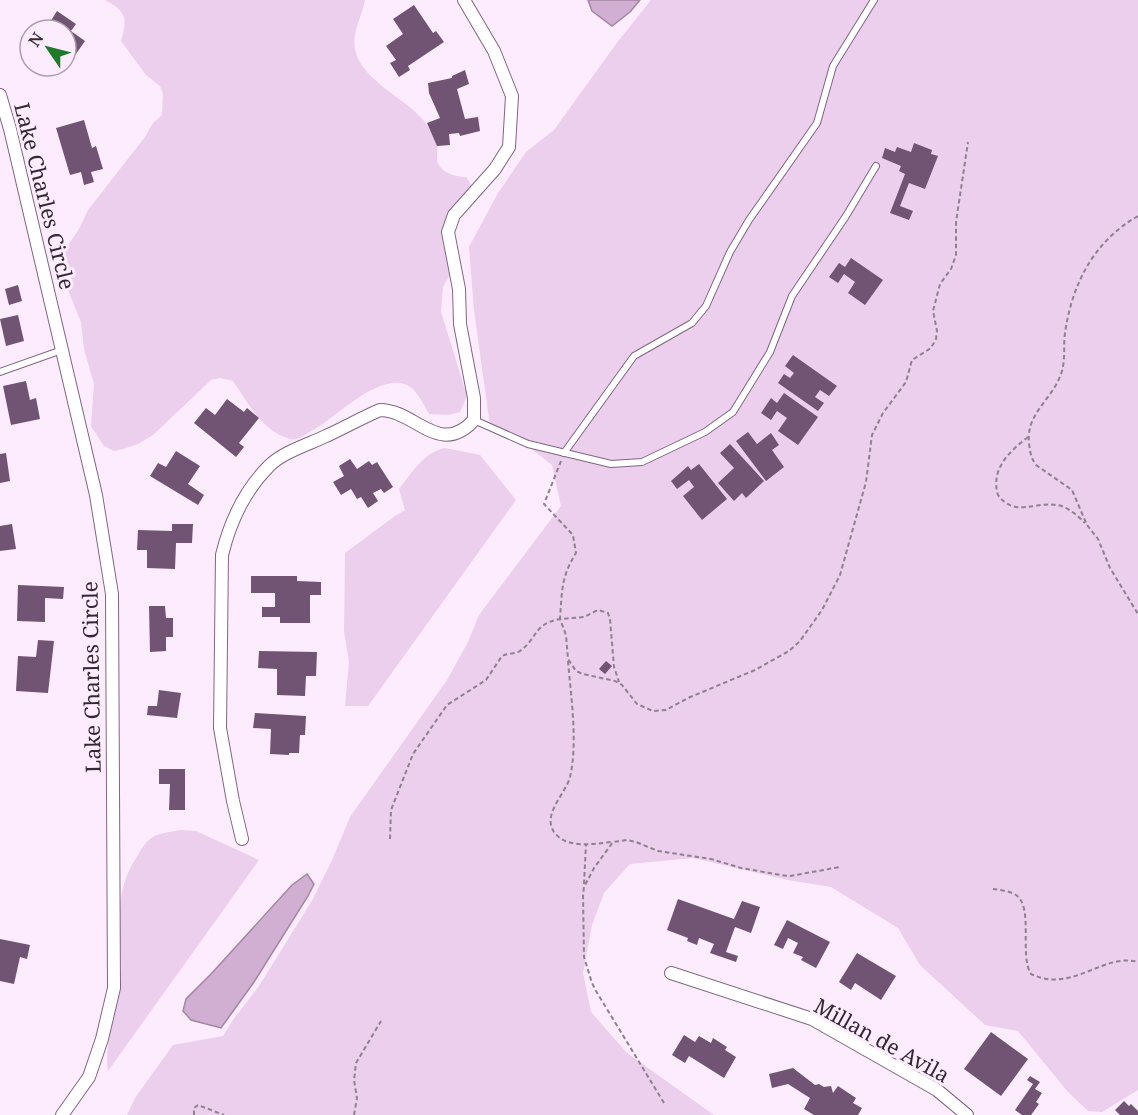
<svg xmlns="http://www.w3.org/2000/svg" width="1138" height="1115" font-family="'Noto Serif',serif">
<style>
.green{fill:#ebcfec}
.water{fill:#d1afd3;stroke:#a287a3;stroke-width:1.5}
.building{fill:#715373}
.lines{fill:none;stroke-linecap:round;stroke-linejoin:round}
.lane-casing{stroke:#7f6780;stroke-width:8}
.street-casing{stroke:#7f6780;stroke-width:14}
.path{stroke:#8f828f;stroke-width:2;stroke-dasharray:4.5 3;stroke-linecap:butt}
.lane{stroke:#fff;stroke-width:6}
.street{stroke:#fff;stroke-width:12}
.labels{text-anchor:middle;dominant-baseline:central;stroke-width:6;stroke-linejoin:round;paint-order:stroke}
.street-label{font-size:21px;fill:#332933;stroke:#fdecfd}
</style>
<rect width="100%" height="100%" fill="#fdecfd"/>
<g class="green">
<path d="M105,0H365C362,16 352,32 355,49C360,80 407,99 424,121C429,127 435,138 437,146C438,150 437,155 437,160C439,172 455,177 466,177L472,186C436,220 442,230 450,275L443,287L441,312L467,396L460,412L448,415L429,414C425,406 416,389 407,385C378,372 335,419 311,431C304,435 298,441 290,439C262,431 248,403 233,381L220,378L211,380L153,435L138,444L123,449L114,451L104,446L91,426L94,384L84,349L81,322L68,290L60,279L61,256L79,229L88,210L145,137L153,123L162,115L163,94L160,86L146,75L121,41C128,18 126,11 105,0Z"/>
<path d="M651,0H1138V1090L1102,1112L1088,1111L1068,1092L1018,1031L985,1025L920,965L898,928L831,887L788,880L693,858L630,864L604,893L592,925L583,973L591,1012L627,1053L714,1115H127L135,1098L173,1045L223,1036L233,1020L259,986L313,899L333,858L350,817L447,680L468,642L479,615L561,506L552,465L529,447L490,426L474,310L469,247L498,193L526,152L554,130L616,44Z"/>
<path d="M445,448L480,455L516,500L368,706H345L349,662L344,631L345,553L395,516L405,510L399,489C412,473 424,452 445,448Z"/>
<path d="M180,830L196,831L259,860L108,1071C104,1043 116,1018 120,990C126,940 107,900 138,855C142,848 146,841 153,837C160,833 171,832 180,830Z"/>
</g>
<g class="water">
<path d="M588,0H640L630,12L612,26L592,11Z"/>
<path d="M307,874L314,884L308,896L254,982L221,1028L191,1020L183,1011L186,999L211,974L292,885Z"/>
</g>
<g class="building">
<path d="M414,5L433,33L436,31L444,42L408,66L410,70L399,77L390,63L396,60L386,46L403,34L393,19Z"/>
<path d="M57,11L76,24L71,31L85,41L71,61L66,57V30H45Z"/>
<path d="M465,70L469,84L457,89L465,119L478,117L480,131L460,136L459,133L449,134L450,145L437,146L427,123L440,118L429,93L428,83L452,78V76Z"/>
<path d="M84,120L92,148L96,146L103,169L91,172L94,182L84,185L81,172L70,175L56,128Z"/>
<path d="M914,143L932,150L931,154L938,156L925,189L909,183L900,206L913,211L909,220L890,213L905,174L899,171L901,166L882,158L885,148L895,152L897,147L911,152Z"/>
<path d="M851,258L883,280L865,305L848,293L855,282L844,274L838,283L829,277L839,263L845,267Z"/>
<path d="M18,285L22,301L9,305L5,289Z"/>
<path d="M18,315L24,341L6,346L0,319Z"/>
<path d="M793,355L837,386L829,396L820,390L815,397L824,403L818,411L778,383L784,374L790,378L794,373L785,366Z"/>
<path d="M26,381L30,400L36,398L40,419L11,425L3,386Z"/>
<path d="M784,393L818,417L798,445L778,431L787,418L777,411L771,420L761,413L771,398L777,403Z"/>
<path d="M227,399L244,412L247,408L259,418L239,443L244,447L236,457L194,423L206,408L215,415Z"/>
<path d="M748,432L757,444L771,433L779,445L772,450L784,467L766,481L736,441Z"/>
<path d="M730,444L764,481L746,498L742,493L734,501L718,483L734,468L720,453Z"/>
<path d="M176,451L200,466L188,484L204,495L198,505L150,476L158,463L166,467Z"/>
<path d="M6,453L10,481L0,483V454Z"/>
<path d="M350,459L357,469L369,461L372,465L377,462L393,487L384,493L381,489L373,493L378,501L368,508L361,497L357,499L351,489L341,495L333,482L344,476L339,466Z"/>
<path d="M699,464L727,499L702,520L683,496L694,487L689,480L677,489L671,481L688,466L691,470Z"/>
<path d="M12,524L16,549L0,551V526Z"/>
<path d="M172,524H193L192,543H176L175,569L147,568V550H137L138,530L172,531Z"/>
<path d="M251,576H297V581L321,582V595H310V623H280V617H262V607H275V593H251Z"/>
<path d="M18,585L64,587L63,599L45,598V622L17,621Z"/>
<path d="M149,606H165L166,618H173V637H166V651L150,652Z"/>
<path d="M38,640L54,641L48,693L16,691L18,656L36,657Z"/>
<path d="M259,651L317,652L316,676H306L305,696L277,695V669L258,668Z"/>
<path d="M606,661L612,666L605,674L599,669Z"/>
<path d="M159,690L181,693L177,718L147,715L148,706H157Z"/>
<path d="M255,713L306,716L305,735H300L299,753H289V755L270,754L271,729L253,728Z"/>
<path d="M159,769H185V810H169L170,784H159Z"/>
<path d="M678,899L734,919L742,901L760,907L751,933L735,927L726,952L738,956L736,962L710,953L714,944L699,938L697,945L687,941L688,938L667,930Z"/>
<path d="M787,920L830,942L816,968L801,960L803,957L793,953L798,943L788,938L783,949L774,945Z"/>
<path d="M0,939L30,945L27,959L20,957L14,984L0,981Z"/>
<path d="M857,953L896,976L881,1000L855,983L851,990L839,982Z"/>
<path d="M991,1032L1028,1059L1001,1096L964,1069Z"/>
<path d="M684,1035L695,1042L699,1036L711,1043L713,1038L727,1047L725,1050L736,1057L724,1078L689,1056L685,1063L672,1055Z"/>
<path d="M793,1068L815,1085L819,1084L824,1087L831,1086L833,1093L838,1086L856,1098L853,1103L862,1108L858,1115H814L804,1109L810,1098L788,1084L772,1088L769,1074Z"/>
<path d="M1030,1076L1040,1082L1035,1089L1042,1093L1036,1102L1039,1104L1031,1115H1022L1015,1110L1033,1084L1027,1080Z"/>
<path d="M1124,1101L1129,1106L1131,1104L1138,1111V1115H1120L1115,1110Z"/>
</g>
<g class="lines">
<g class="lane-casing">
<g id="lane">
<path d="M0,372L62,350"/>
<path d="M474,420L528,444L611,464L642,462L705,432L733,412L770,352L792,296L846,216L876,166"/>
<path d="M564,453L634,356L692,323L706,306L730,252L749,220L817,123L833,66L874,0"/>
</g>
</g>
<g class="street-casing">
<g id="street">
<path d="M0,95L10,129L96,495L112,594L114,988L102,1039L89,1077L62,1115"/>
<path d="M242,839L233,801L220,728L222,555C230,522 244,491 269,466C283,452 307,445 326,436C344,428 361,418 380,410C415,410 440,458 474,420V398L460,324L459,289L448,232L454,215L495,169L509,147L512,96L494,51L464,0"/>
<path d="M671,973L812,1019L937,1090L967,1115"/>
</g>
</g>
<g class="path">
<path d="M1138,216C1094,241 1072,284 1065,333C1063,347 1066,360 1061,374C1052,400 1026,413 1029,443C1030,452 1031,458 1036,465L1072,490L1087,525L1098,539L1110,568L1138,614"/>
<path d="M1028,437C1010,451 990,469 998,495C1015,518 1035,501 1057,505C1068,507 1077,515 1085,523"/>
<path d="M561,461L544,504L573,535L576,553C561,577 562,591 560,619L584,617L598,610L608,613L610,619L614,667L619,682"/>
<path d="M568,661C571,697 578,743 570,777C565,795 542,814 554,832C566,849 594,844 611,842"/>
<path d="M390,839L391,810L413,754L447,705L486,680L502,656C508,653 515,654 520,651C538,638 533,624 560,619L566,635L568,659L576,671L583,674L615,681L622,685L637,704L653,711L666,710L688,698L755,670L789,651L800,641L822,610L840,575L866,482L872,435L883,413L906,382L912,360L931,348L936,339L937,331L933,311L940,284L951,269L956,255V222L968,142"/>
<path d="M584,884L586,844"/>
<path d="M993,889C1000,890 1010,891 1016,895C1034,907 1019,955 1031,974C1072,994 1104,952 1138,962"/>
<path d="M664,1103L596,991L592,983L584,957L583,895L584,887L594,868L613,842L627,840L636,842L658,851L711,859L741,868L781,875L790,876L840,867"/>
<path d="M194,1115V1108L198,1105L224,1115"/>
<path d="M354,1115L357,1098L354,1080L356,1063L381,1021"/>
</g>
<use href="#lane" class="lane"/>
<use href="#street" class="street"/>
</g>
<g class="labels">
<g class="street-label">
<text transform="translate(45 196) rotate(76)">Lake Charles Circle</text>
<text transform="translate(91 677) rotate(-91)">Lake Charles Circle</text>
<text transform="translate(882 1040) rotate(29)">Millan de Avila</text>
</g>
</g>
<g transform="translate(48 48) rotate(305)"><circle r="28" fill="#fdecfd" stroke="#ac9eac" stroke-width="1.5"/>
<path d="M0-4.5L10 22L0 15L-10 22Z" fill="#1f7a29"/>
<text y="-9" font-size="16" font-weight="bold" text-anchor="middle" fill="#332933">N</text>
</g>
</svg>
